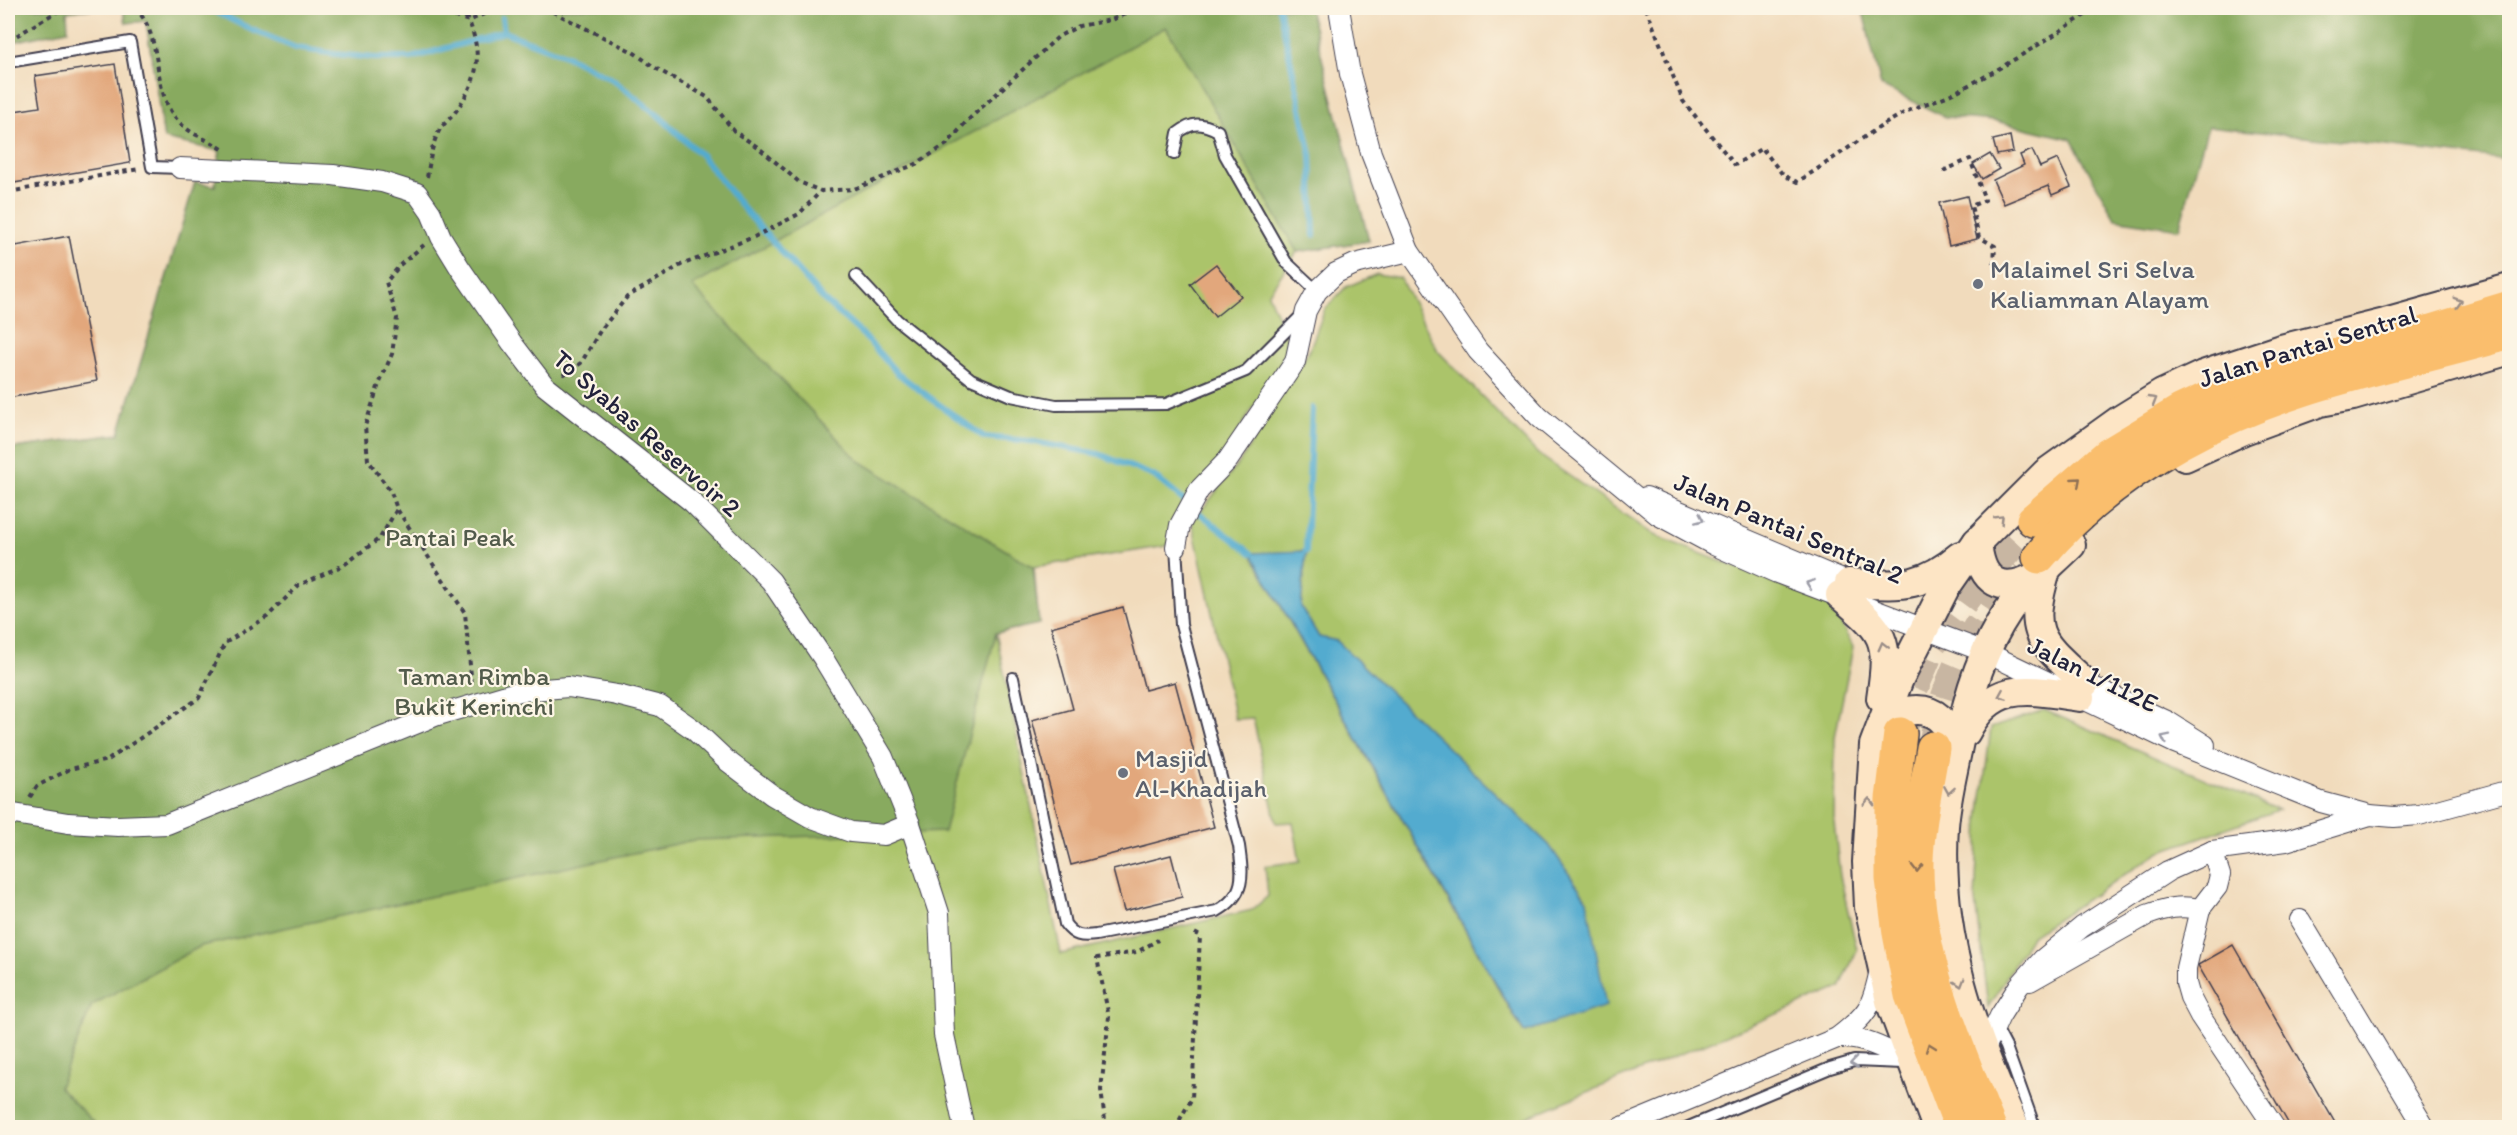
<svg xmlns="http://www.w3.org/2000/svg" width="2517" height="1135" font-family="Itim,sans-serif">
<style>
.green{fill:#abc46a;stroke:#667352;stroke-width:1.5;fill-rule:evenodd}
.forest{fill:#88aa5e;stroke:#55664c;stroke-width:1.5}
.water{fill:#52abcf;stroke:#3a6685;stroke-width:1.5}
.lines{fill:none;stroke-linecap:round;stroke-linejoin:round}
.stream{stroke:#52abcf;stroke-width:6}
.building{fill:#e2a77c}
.motorway-tunnel{stroke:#c8b6a2;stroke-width:33;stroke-dasharray:33 16;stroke-linecap:butt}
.service-casing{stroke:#413e4e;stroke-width:14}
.minor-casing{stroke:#413e4e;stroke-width:22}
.secondary-casing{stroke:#413e4e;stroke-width:32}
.motorway-casing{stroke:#413e4e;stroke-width:36}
.path{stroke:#413e4e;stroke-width:4;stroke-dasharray:4.5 4.5;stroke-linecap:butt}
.service{stroke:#fff;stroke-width:10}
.minor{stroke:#fff;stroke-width:20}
.secondary{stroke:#fde5c5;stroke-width:28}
.motorway{stroke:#fabe6d;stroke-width:33}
.oneway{stroke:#9a8d87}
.oneway2{stroke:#8e7054}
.oneway3{stroke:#9c9ca7}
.worship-dot{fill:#6b7280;stroke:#fcf5e5;stroke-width:2}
.labels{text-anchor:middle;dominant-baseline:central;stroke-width:4.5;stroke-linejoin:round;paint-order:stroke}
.worship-label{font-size:26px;fill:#5b616d;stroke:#fcf5e5;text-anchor:start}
.street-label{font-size:26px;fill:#22223b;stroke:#fcf5e5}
.park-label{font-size:26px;fill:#525b4b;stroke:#fcf5e5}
</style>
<rect width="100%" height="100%" fill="#fcf5e5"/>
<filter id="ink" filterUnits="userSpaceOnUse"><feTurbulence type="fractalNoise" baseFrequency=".0167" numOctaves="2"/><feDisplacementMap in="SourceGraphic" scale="12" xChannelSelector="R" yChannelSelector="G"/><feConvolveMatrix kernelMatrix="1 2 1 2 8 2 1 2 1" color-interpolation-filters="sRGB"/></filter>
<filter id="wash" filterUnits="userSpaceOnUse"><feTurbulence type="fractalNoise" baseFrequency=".008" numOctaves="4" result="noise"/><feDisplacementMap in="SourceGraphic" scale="24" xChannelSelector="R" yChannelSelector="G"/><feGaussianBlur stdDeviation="1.35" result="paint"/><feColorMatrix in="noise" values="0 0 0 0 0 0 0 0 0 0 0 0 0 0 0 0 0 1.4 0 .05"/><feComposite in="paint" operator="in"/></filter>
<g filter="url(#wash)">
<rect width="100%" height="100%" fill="#f1dbbc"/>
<g class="green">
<path d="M123,8H1309L1369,241L1297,252L1268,294L1291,347L1167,546L1034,567L1039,624L996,633L1061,954L1252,910L1268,896L1265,866L1300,861L1293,822L1276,823L1253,718L1235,719L1192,522L1239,463L1309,351L1325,309L1346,287L1377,274L1400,278L1438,351L1538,454L1654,535L1831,605L1853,647L1835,737L1834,822L1840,876L1857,950L1840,988L1503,1127H8V449L119,434L195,182L215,186L220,151L164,139L146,21L126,23ZM1306,551L1301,607L1319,637L1337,641L1549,845L1587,900L1523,1032L1251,554Z"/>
<path d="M2044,710L2278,810L2159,852L2031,936L1988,1008L1975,900L1979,819L1991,728Z"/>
</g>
<g class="forest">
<path d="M8,8H99L67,12L68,30L8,43Z"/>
<path d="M123,8H1309L1369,241L1297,252L1166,27L692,286L858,460L1033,567L1039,624L996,633L944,832L694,840L201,946L92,1005L59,1087L98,1127H8V449L119,434L195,182L215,186L220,151L164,139L146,21L126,23Z"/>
<path d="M1862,8H2509V160L2208,126L2179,229L2115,219L2071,139L1995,121L1945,117L1881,86Z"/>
</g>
<path class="water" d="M1306,551L1301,607L1319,637L1337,641L1549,845L1587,900L1606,1006L1524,1032L1251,553Z"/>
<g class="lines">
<g class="stream">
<path d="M209,8L250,29L296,48L335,54L375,58H411L504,32L565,55L612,79L659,116L702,156L742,207L824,300L863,335L897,373L937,403L984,437L1029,441L1099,454L1154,476L1183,500"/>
<path d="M1279,8L1311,155L1314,235"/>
<path d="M502,18L504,32"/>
<path d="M1198,512L1251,553"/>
<path d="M1306,551L1312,408"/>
</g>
</g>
<g id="blocks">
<g class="building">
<path d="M115,64L130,163L8,184V112L40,107L35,76Z"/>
<path d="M2010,136L2013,152L1997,155L1993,140Z"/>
<path d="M2032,150L2040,167L2058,159L2071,187L2052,195L2048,186L2004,204L1993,180L2024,165L2020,155Z"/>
<path d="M1990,154L1999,169L1982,179L1973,164Z"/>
<path d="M1967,196L1977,239L1949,246L1939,203Z"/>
<path d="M11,223L16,246L69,236L97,381L8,398V224Z"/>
<path d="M1216,264L1241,296L1215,317L1190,284Z"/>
<path d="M1123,607L1145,690L1175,682L1214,827L1071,865L1032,720L1073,709L1051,627Z"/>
<path d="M1171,855L1182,897L1124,911L1113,870Z"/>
<path d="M2233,945L2338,1128H2291L2198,965Z"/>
</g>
</g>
</g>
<g filter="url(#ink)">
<use href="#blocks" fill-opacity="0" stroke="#413e4e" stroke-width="1.5"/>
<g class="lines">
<g class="motorway-tunnel">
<path d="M1900,734L1912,688L1931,643L1971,588L2033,520"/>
<path d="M1934,746C1945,697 1962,649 1992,609C2001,596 2013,585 2024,574"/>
</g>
<g class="service-casing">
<g id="service">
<path d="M8,62L130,42L152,167L180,168"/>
<path d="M1174,154L1178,133C1192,122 1201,122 1218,131L1225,155L1286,262L1317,291"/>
<path d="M856,276L897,320L971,379L1011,396L1056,405L1166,404L1246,371L1301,316"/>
<path d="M1013,678L1065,924C1074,936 1081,937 1096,935L1217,911C1246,895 1243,875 1239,846L1181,625L1176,547"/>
<path d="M1995,1026L2006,1047L2035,1128"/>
<path d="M1686,1128L1830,1068L1854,1061L1903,1063"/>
</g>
</g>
<g class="minor-casing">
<g id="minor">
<path d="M1339,8L1350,74L1371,153L1409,251L1478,351L1539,417L1658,515L1714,545L1777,573L1985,652L2175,743L2321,802L2370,815L2394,817L2419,815L2510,790"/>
<path d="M180,168L333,175L382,182L417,193L431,213L441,237L460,268L512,343L545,386L692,502L771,581L823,658L883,757L910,824L939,913L944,1035L964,1128"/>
<path d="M1646,497L1859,587"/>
<path d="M1176,547L1180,525L1199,490L1228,460L1295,362L1306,311L1317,291L1336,273L1355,264L1409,251"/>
<path d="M2074,678L2167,721L2205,745"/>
<path d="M8,813L68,823L118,826L167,824L435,716L520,691L568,687L617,695L660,706L693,729L726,760L772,795L810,817L851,832L884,835L910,824"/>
<path d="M2212,851L2220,875L2217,887L2200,909L2186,968V983L2190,997L2200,1016L2275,1128"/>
<path d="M2300,920L2425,1128"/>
<path d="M2030,981L2147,915C2166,908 2180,905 2200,909"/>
<path d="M1837,1038C1866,1037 1887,1050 1912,1063"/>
<path d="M1983,1053L2000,1016L2019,986L2043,959L2082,927L2168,871L2212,851L2286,841L2370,815"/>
<path d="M1620,1128L1837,1038C1868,1014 1872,1008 1880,970"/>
</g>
</g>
<g class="secondary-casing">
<g id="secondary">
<path d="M2185,457L2244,430L2320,402L2353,396L2510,350"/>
<path d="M1977,542C1981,584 2001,595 2039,575"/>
<path d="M2046,571C2027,635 2039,640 2085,683"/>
<path d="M1849,583C1897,585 1920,590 1960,556"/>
<path d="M1840,595C1885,633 1890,638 1881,698"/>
<path d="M1966,732C1993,679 2030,690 2080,697"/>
<path d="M1880,736C1885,730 1889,722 1895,717C1901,711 1909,710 1917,710C1941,710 1951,730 1957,750"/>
<path d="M1937,1128L1890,1001L1869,907L1867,862L1874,745L1899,679L1945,588L1977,542L2046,473L2120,420L2162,394L2203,375L2281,349L2385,323L2510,288"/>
<path d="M2015,1128C1971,1029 1937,937 1944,826C1946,799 1953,772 1958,746C1967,698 1981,651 2008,611C2024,586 2050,566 2071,545"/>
</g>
</g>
<g class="motorway-casing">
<g id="motorway">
<path d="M2033,520L2109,454L2180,411L2232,387L2281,370L2318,359L2398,341L2510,307"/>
<path d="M2039,557C2107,476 2200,424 2299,391C2368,368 2440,354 2510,333"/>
<path d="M1900,734L1892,799V879L1899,933L1911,995L1961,1128"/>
<path d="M1933,748C1927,785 1918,823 1917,860C1915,952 1956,1044 1990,1128"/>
</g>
</g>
<g class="path">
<path d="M135,8C166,38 149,93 180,123C193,136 210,140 224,150"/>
<path d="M463,8L469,21L497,8"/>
<path d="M545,8L633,52L657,69L707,97L735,132L759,148L799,182L821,191L854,189L916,164L947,144L967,121L1059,36L1079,26L1111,20L1139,8"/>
<path d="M1646,8L1683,101L1735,165L1762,148L1783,175L1797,182C1833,160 1867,133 1904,113C1919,105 1936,101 1951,94C2001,70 2049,38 2096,8"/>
<path d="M8,37L16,36L63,8"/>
<path d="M1943,171L1970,159L1985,200L1971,206L1979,237L1995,246L1994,263"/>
<path d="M427,177C430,162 431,147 438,133C442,124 451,119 456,111C478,79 483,58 469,21L438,12L434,8"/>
<path d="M8,192L139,169"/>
<path d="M424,245L401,264L386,282L397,318L392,354L378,387L365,426L368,460L391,492L397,509L465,613L472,686"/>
<path d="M563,375L581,363L600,331L627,297L681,265L754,237L799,214L821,191"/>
<path d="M30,797L37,786L70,769L108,760L199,698L225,643L267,617L299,585L344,565L380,538L397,509"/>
<path d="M1106,1128L1101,1090L1109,1017L1097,958L1137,952L1158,940"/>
<path d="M1175,1128L1192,1098L1200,936L1191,931"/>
</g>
<use href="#service" class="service"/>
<use href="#minor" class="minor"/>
<use href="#secondary" class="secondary"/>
<use href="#motorway" class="motorway"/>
</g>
<defs><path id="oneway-chevron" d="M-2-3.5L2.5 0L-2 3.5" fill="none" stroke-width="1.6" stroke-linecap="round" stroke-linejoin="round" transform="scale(1.5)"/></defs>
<g class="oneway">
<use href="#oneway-chevron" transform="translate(2458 302) rotate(-16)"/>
<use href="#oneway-chevron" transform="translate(2153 400) rotate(-31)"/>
<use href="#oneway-chevron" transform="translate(2000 519) rotate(-45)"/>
<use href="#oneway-chevron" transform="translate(1883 646) rotate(-104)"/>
<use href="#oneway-chevron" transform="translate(2002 695) rotate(157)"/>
<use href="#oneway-chevron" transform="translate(1949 790) rotate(99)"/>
<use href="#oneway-chevron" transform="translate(1869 802) rotate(-88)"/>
<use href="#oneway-chevron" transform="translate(1960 983) rotate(73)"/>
</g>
<g class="oneway2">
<use href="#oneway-chevron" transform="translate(2077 481) rotate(-41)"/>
<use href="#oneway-chevron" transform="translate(1917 868) rotate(90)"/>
<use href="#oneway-chevron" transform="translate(1930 1047) rotate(-110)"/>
</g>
<g class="oneway3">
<use href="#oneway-chevron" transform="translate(1700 519) rotate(24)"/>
<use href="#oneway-chevron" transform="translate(1810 584) rotate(-160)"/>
<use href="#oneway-chevron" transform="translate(2165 738) rotate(-154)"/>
<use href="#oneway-chevron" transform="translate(1854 1063) rotate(172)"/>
</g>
</g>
<g class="worship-dot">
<circle cx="1978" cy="284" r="6"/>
<circle cx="1123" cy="773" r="6"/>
</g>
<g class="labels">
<g class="worship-label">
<text x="1990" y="269">Malaimel Sri Selva<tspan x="1990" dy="30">Kaliamman Alayam</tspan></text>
<text x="1135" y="758">Masjid<tspan x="1135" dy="30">Al-Khadijah</tspan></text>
</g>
<g class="street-label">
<text transform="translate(2308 346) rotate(-17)">Jalan Pantai Sentral</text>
<text transform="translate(647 433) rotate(41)">To Syabas Reservoir 2</text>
<text transform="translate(1789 528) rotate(23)">Jalan Pantai Sentral 2</text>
<text transform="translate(2093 674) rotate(26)">Jalan 1/112E</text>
</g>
<g class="park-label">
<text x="450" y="537">Pantai Peak</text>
<text x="474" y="676">Taman Rimba<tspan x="474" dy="30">Bukit Kerinchi</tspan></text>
</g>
</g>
<rect width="2517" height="1135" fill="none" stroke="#fcf5e5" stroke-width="30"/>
</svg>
